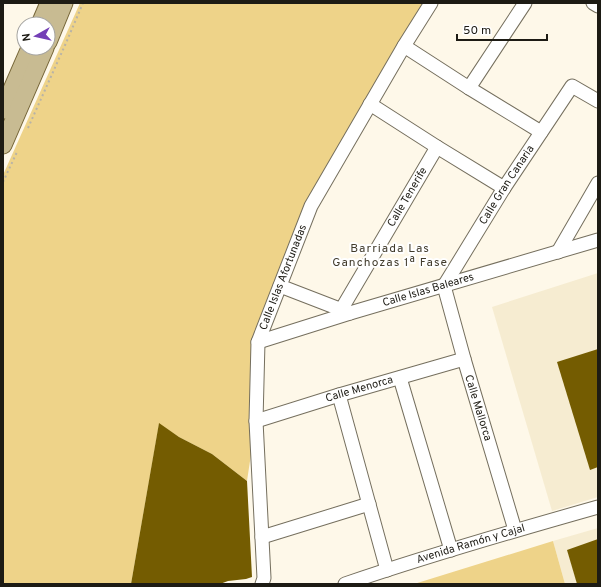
<svg xmlns="http://www.w3.org/2000/svg" width="601" height="587" font-family="Overpass,sans-serif">
<style>
.built{fill:#f6ecd1}
.green{fill:#eed389}
.building{fill:#745c01}
.lines{fill:none;stroke-linecap:round;stroke-linejoin:round}
.minor-casing{stroke:#756f5e;stroke-width:15}
.major-casing{stroke:#756537;stroke-width:19}
.path{stroke:#b8b3a7;stroke-width:2;stroke-dasharray:2 3;stroke-linecap:butt}
.minor{stroke:#fff;stroke-width:13}
.major{stroke:#c8bb92;stroke-width:17}
.labels{text-anchor:middle;dominant-baseline:central;stroke-width:4;stroke-linejoin:round;paint-order:stroke}
.street-label{font-size:11px;fill:#1d1b14;stroke:#fff}
.neighbourhood-label{font-size:12px;letter-spacing:1px;fill:#423c2d;stroke:#fff}
</style>
<rect width="100%" height="100%" fill="#fef8e9"/>
<g class="built">
<path d="M598,273V497L552,511L492,307Z"/>
<path d="M598,528V584H565L553,541Z"/>
</g>
<g class="green">
<path d="M80,3H431L311,206L258,342L256,421L247,481L212,454L179,437L159,424L131,584H3V175Z"/>
<path d="M553,541L565,584H414Z"/>
</g>
<g class="building">
<path d="M598,349V467L590,470L557,362Z"/>
<path d="M159,423L179,437L212,454L247,481L252,577L246,579L228,581L220,584H131Z"/>
<path d="M598,539V584H577L567,550Z"/>
</g>
<g class="lines">
<g class="minor-casing">
<g id="minor">
<path d="M593,3L598,6"/>
<path d="M404,46L469,88L541,132"/>
<path d="M469,88L525,3"/>
<path d="M370,104L437,147L504,188"/>
<path d="M558,252L598,183"/>
<path d="M280,286L350,313"/>
<path id="s1" d="M341,310L437,147"/>
<path id="s2" d="M258,342L350,313L598,240"/>
<path d="M400,378L451,550"/>
<path d="M339,395L387,570"/>
<path id="s3" d="M256,421L339,395L464,359"/>
<path id="s4" d="M515,530L464,359L444,286L504,188L572,86L598,101"/>
<path d="M262,537L369,504"/>
<path id="s5" d="M262,584L264,578L256,421L258,342L311,206L404,46L431,3"/>
<path id="s6" d="M345,584C429,555 513,531 598,507"/>
</g>
</g>
<g class="major-casing">
<g id="major">
<path d="M40,24L49,3"/>
<path d="M48,42L64,3"/>
<path d="M3,110L30,48"/>
<path d="M3,145L45,48"/>
</g>
</g>
<g class="path">
<path d="M20,37L24,27"/>
<path d="M28,128L66,43L83,3"/>
<path d="M3,182L17,152"/>
</g>
<use href="#minor" class="minor"/>
<use href="#major" class="major"/>
</g>
<g class="labels">
<g class="street-label">
<text stroke="none"><textPath href="#s4" startOffset="373">Calle Gran Canaria</textPath></text>
<text stroke="none"><textPath href="#s1" startOffset="131">Calle Tenerife</textPath></text>
<text stroke="none"><textPath href="#s5" startOffset="312">Calle Islas Afortunadas</textPath></text>
<text stroke="none"><textPath href="#s2" startOffset="178">Calle Islas Baleares</textPath></text>
<text stroke="none"><textPath href="#s3" startOffset="108">Calle Menorca</textPath></text>
<text transform="translate(478 408) rotate(73)">Calle Mallorca</text>
<text stroke="none"><textPath href="#s6" startOffset="132">Avenida Ramón y Cajal</textPath></text>
</g>
<g class="neighbourhood-label">
<text x="390" y="249">Barriada Las<tspan x="390" dy="14">Ganchozas 1ª Fase</tspan></text>
</g>
</g>
<rect width="601" height="587" fill="none" stroke="#1d1b14" stroke-width="8"/>
<g transform="translate(36 36) rotate(262)"><circle r="19" fill="#ffffff" stroke="#a5a4a1"/>
<path d="M0-3L7 15L0 10L-7 15Z" fill="#743fb6"/>
<text y="-6" font-size="11" font-weight="bold" text-anchor="middle" fill="#1d1b14">N</text>
</g>
<path d="M457 34v6h90v-6" fill="none" stroke="#1d1b14" stroke-width="2"/>
<text x="463" y="34" font-size="12" fill="#1d1b14" stroke="#ffffff" stroke-width="3" paint-order="stroke">50 m</text>
</svg>
